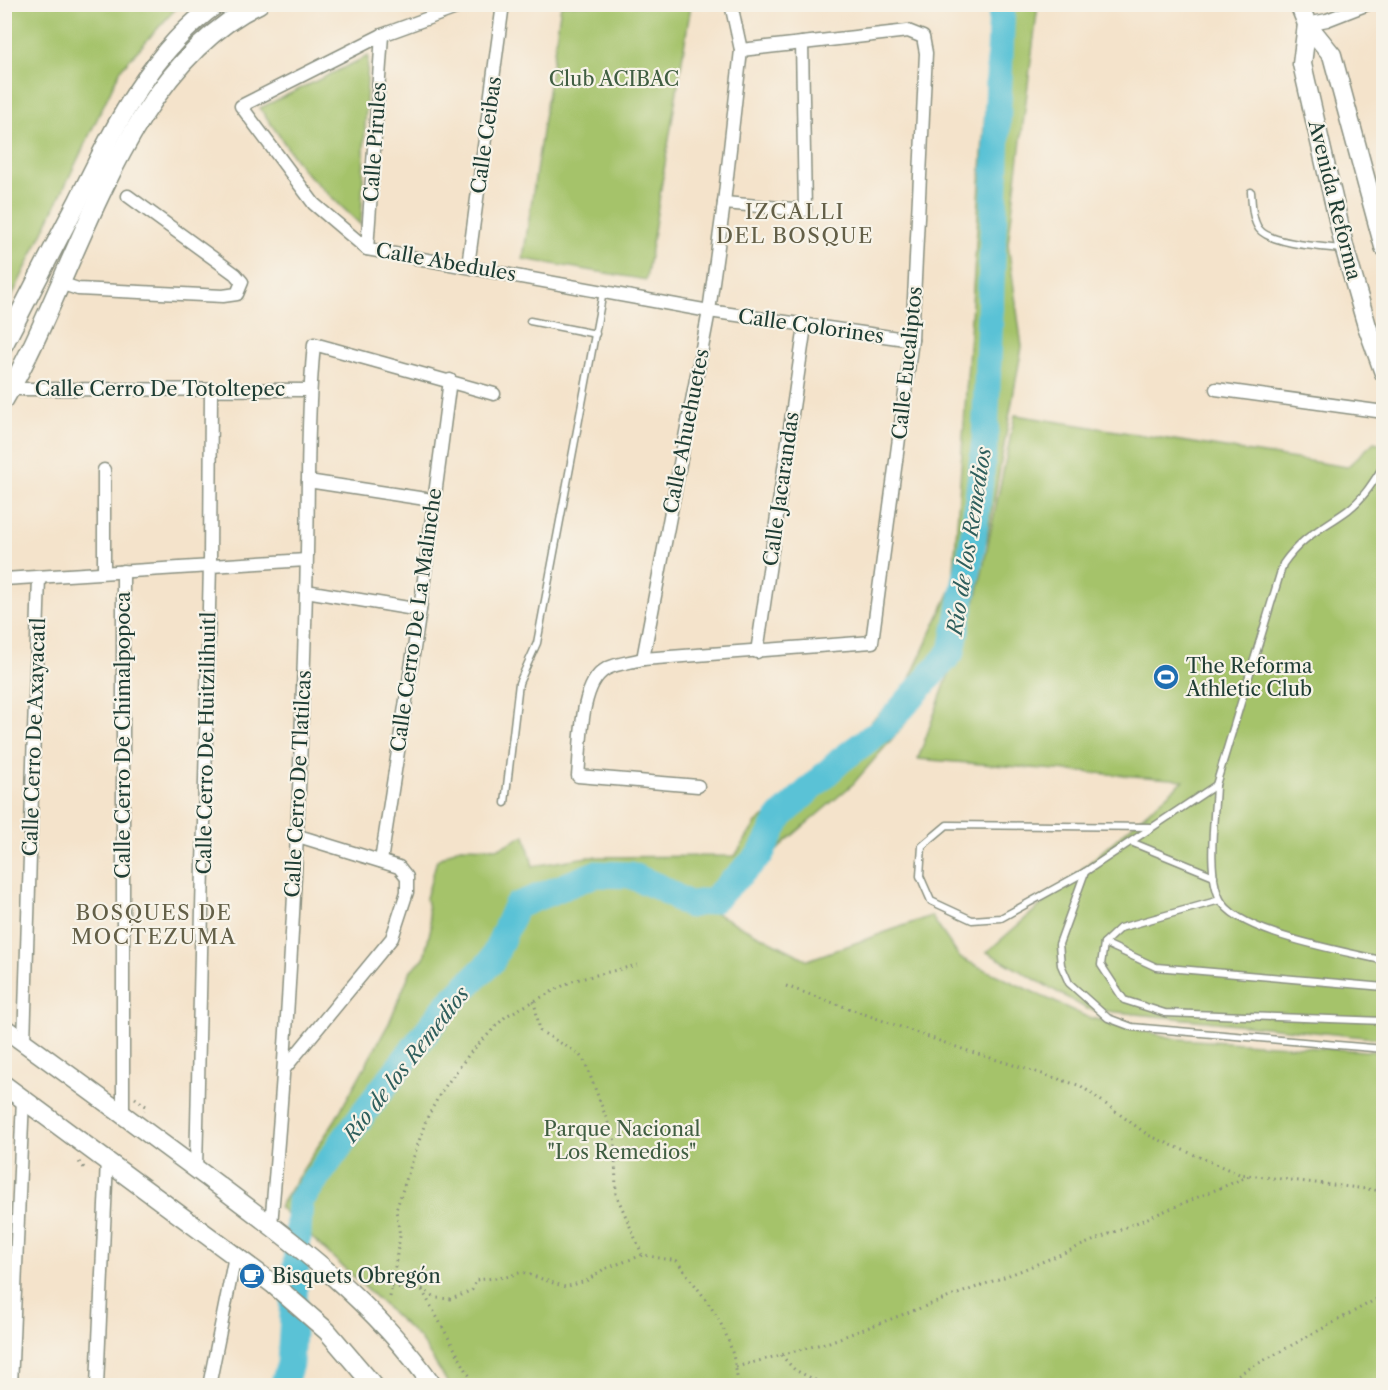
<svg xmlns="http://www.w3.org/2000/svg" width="1388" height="1390" font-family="'Libre Caslon Text',serif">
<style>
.green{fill:#a5c36a;stroke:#62804f;stroke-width:1.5}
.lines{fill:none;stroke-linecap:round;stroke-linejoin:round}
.river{stroke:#5ac2d6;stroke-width:27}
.lane-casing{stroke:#8a9080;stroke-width:9}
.street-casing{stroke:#8a9080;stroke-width:15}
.secondary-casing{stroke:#8a9080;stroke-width:21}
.path{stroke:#8a9080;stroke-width:3;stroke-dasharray:1.5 4.5;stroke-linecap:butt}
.lane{stroke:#fff;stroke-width:6}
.street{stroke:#fff;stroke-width:12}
.secondary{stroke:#fff;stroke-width:18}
.labels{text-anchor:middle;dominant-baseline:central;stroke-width:4.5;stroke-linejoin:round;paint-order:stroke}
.park-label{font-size:20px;fill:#405e42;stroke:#f7f3e8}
.street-label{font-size:20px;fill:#1f3d34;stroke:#f7f3e8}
.poi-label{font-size:20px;fill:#1f3d34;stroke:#f7f3e8;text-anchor:start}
.neighbourhood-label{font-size:21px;letter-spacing:1.5px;fill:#635f47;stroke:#f7f3e8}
.water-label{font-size:21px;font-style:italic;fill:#2e5e5c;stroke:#f7f3e8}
</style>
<rect width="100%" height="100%" fill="#f7f3e8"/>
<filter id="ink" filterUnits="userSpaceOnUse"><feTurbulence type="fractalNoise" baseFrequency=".0167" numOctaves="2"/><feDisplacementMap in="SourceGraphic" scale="12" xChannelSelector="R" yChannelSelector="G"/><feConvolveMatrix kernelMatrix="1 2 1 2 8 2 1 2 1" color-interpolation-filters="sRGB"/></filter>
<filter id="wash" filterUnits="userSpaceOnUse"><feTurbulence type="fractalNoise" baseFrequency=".008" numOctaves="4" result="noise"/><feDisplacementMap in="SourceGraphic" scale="24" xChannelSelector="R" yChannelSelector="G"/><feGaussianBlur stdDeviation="1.35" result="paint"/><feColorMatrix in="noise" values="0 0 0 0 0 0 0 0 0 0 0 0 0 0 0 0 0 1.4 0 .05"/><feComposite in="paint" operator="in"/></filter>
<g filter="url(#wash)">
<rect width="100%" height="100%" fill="#f4e3cb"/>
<g class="green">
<path d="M5,4L179,5L121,69L5,311Z"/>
<path d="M561,5H691L646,280L523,259Z"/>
<path d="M989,5H1038L1008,244L1022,347L987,539L951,663L904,725L853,784L785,842L750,880L699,905L808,960L931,916L960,958L1087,1017L1177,1039L1383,1052V1385H449L420,1339L279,1207L335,1120L389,1023L411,970L424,958L431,927L426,898L437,860L460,847L499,848L525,835L533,866L587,857L735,856L756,823L804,786L905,689L953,585L989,52Z"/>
<path d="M368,56L361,225L303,170L260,108Z"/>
<path d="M1015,415L1347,467L1374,442L1383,444V1039L1087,1009L987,952L1184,780L918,759L977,596Z"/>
</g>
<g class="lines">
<path class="river" d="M283,1386L290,1364L300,1201L365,1111L448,1004L492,961L516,906L595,874L630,875L661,888L689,905L713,900L760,855L780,817L841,760L884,728L952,651L972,547L985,440L1002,4"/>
</g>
</g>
<g filter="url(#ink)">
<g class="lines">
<g class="lane-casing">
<g id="lane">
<path d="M1251,192C1252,204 1252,219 1259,229C1270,244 1323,247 1342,249"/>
<path d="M530,321L596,334"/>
<path d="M1216,785C1215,816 1206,871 1220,899C1237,934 1346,951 1384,961"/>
<path d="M505,803L519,683L537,643L603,292"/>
<path d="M1152,827L947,825L922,846L920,876L931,901L972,920L1001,918L1085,872L1216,785L1283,564C1302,536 1322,529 1348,510C1364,498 1373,482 1384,465"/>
<path d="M1131,842L1214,876"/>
<path d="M1085,872L1059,944L1061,965L1069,983L1108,1018L1132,1027L1384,1049"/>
<path d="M1220,900L1120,928L1104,943L1101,965L1124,1000L1165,1013L1384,1021"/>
<path d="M1104,943L1156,967L1384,987"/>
</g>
</g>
<g class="street-casing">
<g id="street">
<path d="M467,4L382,35L241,106L314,204L367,249L709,311L912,340"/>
<path d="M1307,24L1327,20L1368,4"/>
<path d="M724,203L805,210L802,43"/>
<path d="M367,249L382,35"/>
<path d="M468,266L503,4"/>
<path d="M60,283L78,289L223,296L237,294L242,282L235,274L128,196"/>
<path d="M11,389L309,390"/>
<path d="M1216,389L1384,412"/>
<path d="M104,470V572"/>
<path d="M308,481L432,500"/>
<path d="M123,571V1115"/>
<path d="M4,579L306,560"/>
<path d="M306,591L420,610"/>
<path d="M757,652L805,326"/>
<path d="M643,659L709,311L724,203L741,50L731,4"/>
<path d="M698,786L578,776C581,747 579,684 606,669C616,663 632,662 643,659L872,642L912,340L926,53L923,37L908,31L741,50"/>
<path d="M381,861L420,610L450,380"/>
<path d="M24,1042L39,577"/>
<path d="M285,1068L392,938L407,892V877L399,867L295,835"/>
<path d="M196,1169L210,564L211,389"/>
<path d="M271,1225C290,1015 300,803 306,592C309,509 306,426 314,344L494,394"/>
<path d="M11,1386L23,1098"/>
<path d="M97,1386L107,1160"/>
<path d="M209,1386L235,1256"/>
</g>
</g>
<g class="secondary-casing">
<g id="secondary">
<path d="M1299,4L1307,24L1332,55L1384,247"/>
<path d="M1307,24L1302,64L1345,250L1367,326L1384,373"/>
<path d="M4,344C29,296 53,248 78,201C113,130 150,51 217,4"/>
<path d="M4,400C77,277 121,70 259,4"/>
<path d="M4,1028C71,1076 137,1125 203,1174C286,1236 373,1299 433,1386"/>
<path d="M4,1085L273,1284L327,1331L374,1386"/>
</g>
</g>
<g class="path">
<path d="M786,986L965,1050L1081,1086L1148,1135L1239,1174L1384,1191"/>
<path d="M534,1001L540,1031L578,1053L585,1062L615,1141L616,1194L642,1254"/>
<path d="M135,1098L146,1106L144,1110"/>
<path d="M79,1162L86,1170"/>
<path d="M392,1287L422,1289L437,1298L452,1299L472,1290L476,1280L506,1277L522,1272L565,1287L586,1281L604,1269L643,1255L677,1261C710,1306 733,1328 738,1386"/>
<path d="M422,1290L475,1386"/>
<path d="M390,1297L400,1236L396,1210L426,1120L441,1092L470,1053L506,1016L572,981L637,965"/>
<path d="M781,1355L795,1370L827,1386"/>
<path d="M736,1367L829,1342L1020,1271L1249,1176"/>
<path d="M1217,1386L1384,1295"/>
</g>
<use href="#lane" class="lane"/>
<use href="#street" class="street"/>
<use href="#secondary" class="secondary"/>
</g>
</g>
<defs>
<g id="stadium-disc" transform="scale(1.35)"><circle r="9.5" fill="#1f6fb2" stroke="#f7f3e8"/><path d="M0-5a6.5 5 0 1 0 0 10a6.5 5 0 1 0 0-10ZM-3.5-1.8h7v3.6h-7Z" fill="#fff"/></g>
<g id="cafe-disc" transform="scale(1.35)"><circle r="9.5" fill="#1f6fb2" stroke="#f7f3e8"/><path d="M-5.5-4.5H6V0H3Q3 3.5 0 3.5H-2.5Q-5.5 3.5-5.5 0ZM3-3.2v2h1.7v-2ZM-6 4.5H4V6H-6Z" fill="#fff"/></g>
</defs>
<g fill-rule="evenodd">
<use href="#stadium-disc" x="1166" y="677"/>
<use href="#cafe-disc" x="252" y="1276"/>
</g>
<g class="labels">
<g class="park-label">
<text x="614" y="79">Club ACIBAC</text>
<text x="622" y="1129">Parque Nacional<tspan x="622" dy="23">"Los Remedios"</tspan></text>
</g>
<g class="street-label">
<text transform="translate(486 135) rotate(-82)">Calle Ceibas</text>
<text transform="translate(375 142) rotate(-86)">Calle Pirules</text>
<text transform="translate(1335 200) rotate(76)">Avenida Reforma</text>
<text transform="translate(446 262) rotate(10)">Calle Abedules</text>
<text transform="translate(811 326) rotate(8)">Calle Colorines</text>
<text transform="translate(907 363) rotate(-84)">Calle Eucaliptos</text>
<text x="160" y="389">Calle Cerro De Totoltepec</text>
<text transform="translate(686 431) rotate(-79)">Calle Ahuehuetes</text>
<text transform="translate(781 489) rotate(-82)">Calle Jacarandas</text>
<text transform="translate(416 620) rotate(-82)">Calle Cerro De La Malinche</text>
<text transform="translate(123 735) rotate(-90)">Calle Cerro De Chimalpopoca</text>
<text transform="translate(34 737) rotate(-88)">Calle Cerro De Axayacatl</text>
<text transform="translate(206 743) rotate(-89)">Calle Cerro De Huitzilihuitl</text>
<text transform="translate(298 784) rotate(-87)">Calle Cerro De Tlatilcas</text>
</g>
<g class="poi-label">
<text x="1186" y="666">The Reforma<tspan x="1186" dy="23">Athletic Club</tspan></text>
<text x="272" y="1276">Bisquets Obregón</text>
</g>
<g class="neighbourhood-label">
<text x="795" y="211">IZCALLI<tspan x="795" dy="24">DEL BOSQUE</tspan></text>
<text x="154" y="912">BOSQUES DE<tspan x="154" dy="24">MOCTEZUMA</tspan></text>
</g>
<g class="water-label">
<text transform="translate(969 541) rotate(-81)">Río de los Remedios</text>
<text transform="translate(406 1064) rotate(-52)">Río de los Remedios</text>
</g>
</g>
<rect width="1388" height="1390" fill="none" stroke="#f7f3e8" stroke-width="24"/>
</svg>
